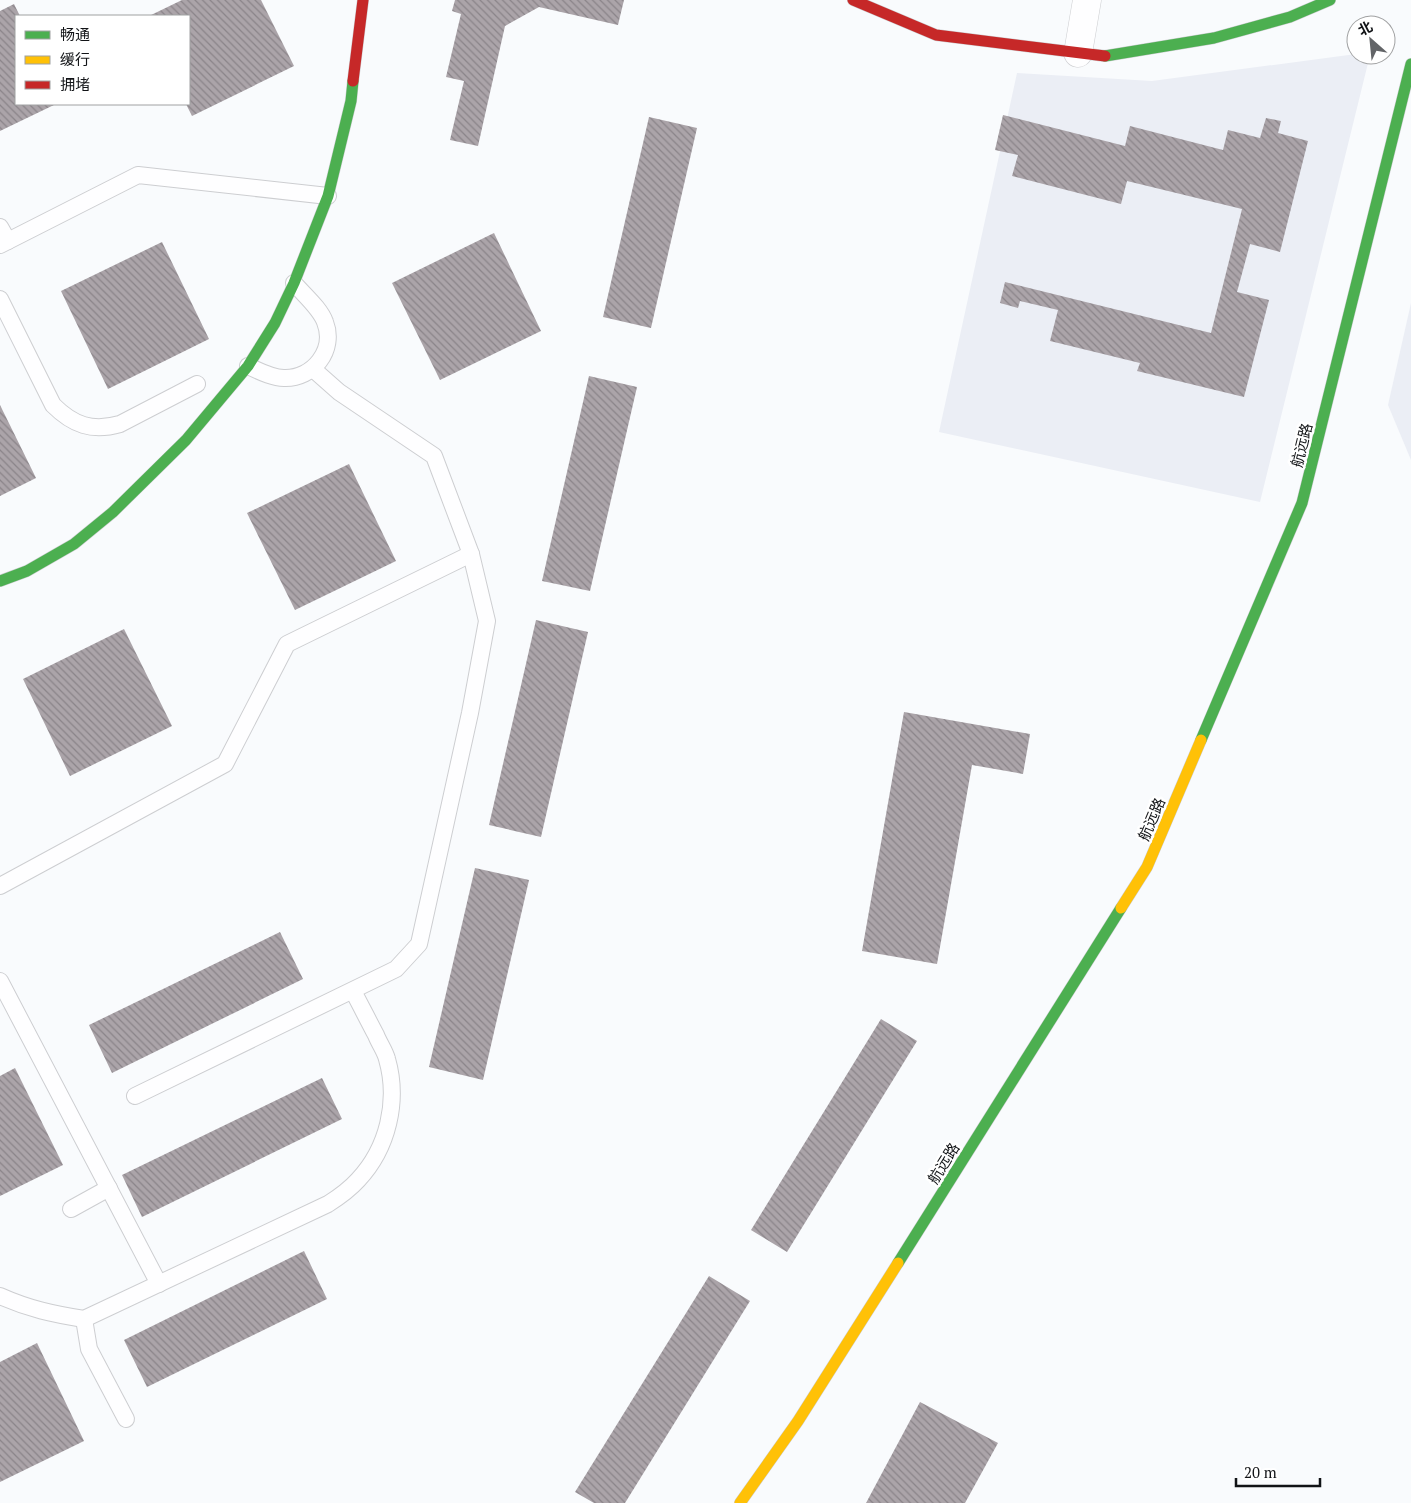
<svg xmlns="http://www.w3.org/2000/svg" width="1411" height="1503" font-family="'PT Serif','Noto Sans SC',serif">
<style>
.built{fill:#ebeef5}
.building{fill:url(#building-back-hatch)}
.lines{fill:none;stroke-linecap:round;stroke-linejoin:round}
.lane-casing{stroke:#cdced1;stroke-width:18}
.street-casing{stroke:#cdced1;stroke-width:29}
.fast-casing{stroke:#cdced1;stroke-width:12}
.slow-casing{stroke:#cdced1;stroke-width:12}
.jam-casing{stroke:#cdced1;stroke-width:12}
.lane{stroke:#fefeff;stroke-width:16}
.street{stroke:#fefeff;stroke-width:28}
.fast{stroke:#4caf50;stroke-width:11}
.slow{stroke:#ffc107;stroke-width:11}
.jam{stroke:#c62828;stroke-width:11}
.labels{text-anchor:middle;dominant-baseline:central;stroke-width:5;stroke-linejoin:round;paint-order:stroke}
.street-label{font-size:15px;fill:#111316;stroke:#fff}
</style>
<defs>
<pattern id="building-back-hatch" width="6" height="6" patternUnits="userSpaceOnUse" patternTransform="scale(1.25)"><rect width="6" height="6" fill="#aba4a9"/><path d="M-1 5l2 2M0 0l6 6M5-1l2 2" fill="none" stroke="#8a8489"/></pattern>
</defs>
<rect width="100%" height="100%" fill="#f9fbfd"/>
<g class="built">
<path d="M1356,54V55H1370L1260,502L939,432L1017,73L1152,81Z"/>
<path d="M1411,303V460L1388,405Z"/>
</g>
<g class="building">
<path d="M182,0H261L294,66L192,116L186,104H189V16H149Z"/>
<path d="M455,0H624L618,25L539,7L505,26L478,146L450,140L464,81L446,77L461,14L452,11Z"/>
<path d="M14,4L20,16H16V104H56L0,131V11Z"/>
<path d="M1003,115L1125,146L1130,126L1223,150L1228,130L1260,138L1266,118L1281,121L1278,133L1308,141L1280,252L1250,244L1237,292L1269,300L1244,397L1137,371L1140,363L1050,341L1058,310L1020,301L1018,308L1000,303L1005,282L1211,333L1242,209L1127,181L1121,204L1012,176L1018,155L995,150Z"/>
<path d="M649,117L697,128L651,328L603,317Z"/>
<path d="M494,233L541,331L440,380L392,283Z"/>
<path d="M162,242L209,339L108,389L61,291Z"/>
<path d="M589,376L637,387L590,591L542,581Z"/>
<path d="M0,405L36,478L0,496Z"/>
<path d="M349,464L396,561L295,610L247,513Z"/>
<path d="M536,620L588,632L541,837L489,825Z"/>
<path d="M124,629L172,726L70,776L23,679Z"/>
<path d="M904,712L1030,734L1023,774L972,765L937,964L862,951Z"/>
<path d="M475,868L529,880L483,1080L429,1067Z"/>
<path d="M280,932L303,979L112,1073L89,1025Z"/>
<path d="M881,1019L917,1041L787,1252L751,1230Z"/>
<path d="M15,1068L63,1165L0,1196V1076Z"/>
<path d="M322,1078L342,1119L142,1217L122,1175Z"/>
<path d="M304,1251L327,1299L147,1387L124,1340Z"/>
<path d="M709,1276L750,1301L625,1503H594L575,1492Z"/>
<path d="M37,1343L84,1441L0,1482V1362Z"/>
<path d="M920,1402L998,1443L965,1503H866Z"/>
</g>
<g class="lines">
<g class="lane-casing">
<g id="lane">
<path d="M0,227L8,241"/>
<path d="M0,245L138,175L328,196"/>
<path d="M0,299L53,405C73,425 92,432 120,424L197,384"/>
<path d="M248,366C259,371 272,378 284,378C313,379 336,350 325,322C320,308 304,295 294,283"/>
<path d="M0,886L225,764L287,644L471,554"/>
<path d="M0,981L159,1284"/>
<path d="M135,1096L396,969L419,944L470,713L487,621L471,554L434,456L339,392L313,369"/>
<path d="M71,1209L109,1188"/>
<path d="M0,1296C29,1309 53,1314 84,1319L328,1204C339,1197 349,1190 358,1180C388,1148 399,1101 387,1059C385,1051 379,1043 376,1035C368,1020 361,1006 353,991"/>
<path d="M84,1319L89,1349L126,1419"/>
</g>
</g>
<g class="street-casing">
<path id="street" d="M1078,53L1087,0"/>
</g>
<g class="fast-casing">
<g id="fast">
<path d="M1105,56L1214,38L1290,17L1330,0"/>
<path d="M0,581L27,571L74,544L113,512L186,440L248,366L275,323L294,283L328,196L351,101L353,81"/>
<path d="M1201,740L1302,503L1411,64"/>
<path d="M898,1263L1121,908"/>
</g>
</g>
<g class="slow-casing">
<g id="slow">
<path d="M1121,908L1147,867L1201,740"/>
<path d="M740,1503L798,1421L898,1263"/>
</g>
</g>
<g class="jam-casing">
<g id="jam">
<path d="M853,0L936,35L1105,56"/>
<path d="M353,81L363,0"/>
</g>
</g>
<use href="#lane" class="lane"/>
<use href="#street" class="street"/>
<use href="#fast" class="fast"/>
<use href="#slow" class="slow"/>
<use href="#jam" class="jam"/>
</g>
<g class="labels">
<g class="street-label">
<text transform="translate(1301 445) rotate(-76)">航远路</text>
<text transform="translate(1151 819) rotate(-67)">航远路</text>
<text transform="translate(943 1163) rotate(-58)">航远路</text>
</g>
</g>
<rect x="15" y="15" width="175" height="90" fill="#ffffff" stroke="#a0a1a2"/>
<rect x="25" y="31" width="25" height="8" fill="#4caf50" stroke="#a0a1a2"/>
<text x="60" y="40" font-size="15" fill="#111316">畅通</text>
<rect x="25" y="56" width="25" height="8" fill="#ffc107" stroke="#a0a1a2"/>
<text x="60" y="65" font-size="15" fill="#111316">缓行</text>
<rect x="25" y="81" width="25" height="8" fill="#c62828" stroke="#a0a1a2"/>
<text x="60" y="90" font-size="15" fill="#111316">拥堵</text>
<g transform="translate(1371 40) rotate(333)"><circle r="24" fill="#ffffff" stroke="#a0a1a2"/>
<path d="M0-4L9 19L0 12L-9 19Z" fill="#626467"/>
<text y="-8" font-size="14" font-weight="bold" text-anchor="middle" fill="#111316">北</text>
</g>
<path d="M1236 1478v8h84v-8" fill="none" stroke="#111316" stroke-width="2.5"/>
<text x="1244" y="1478" font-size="15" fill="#111316" stroke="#ffffff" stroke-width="4" paint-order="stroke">20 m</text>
</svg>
